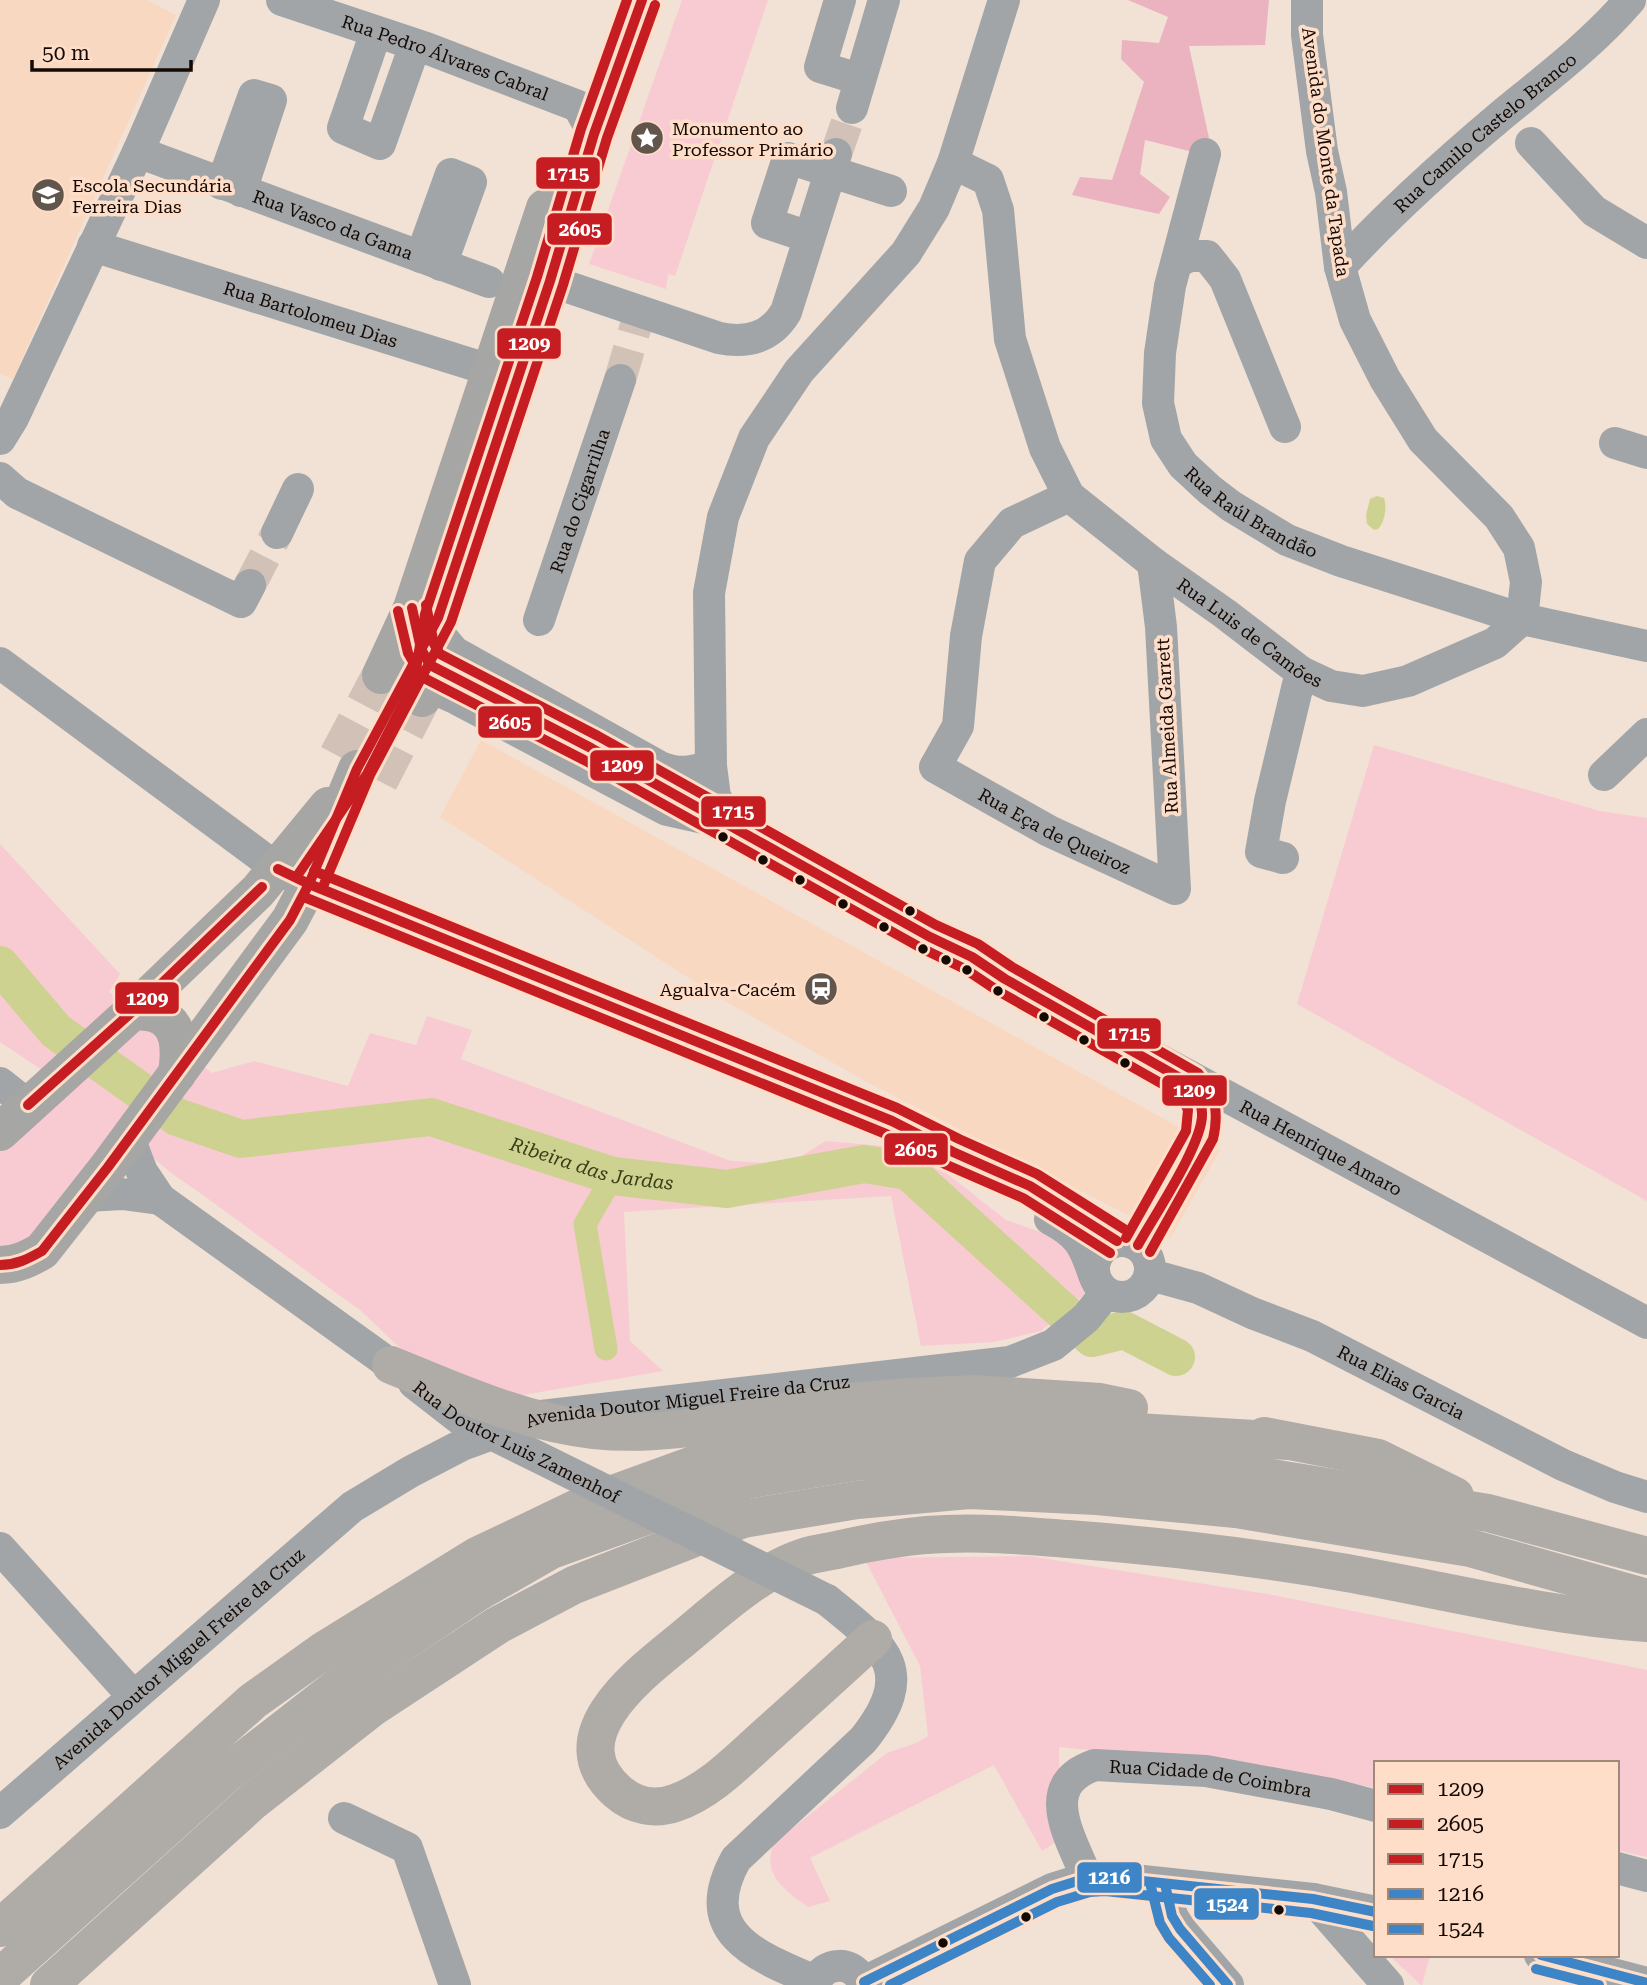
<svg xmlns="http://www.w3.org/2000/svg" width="1647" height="1985" font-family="'Roboto Serif',serif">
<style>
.built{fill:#f9d8c1}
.green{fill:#f8cbd3}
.forest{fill:#ebb3c0}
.water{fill:#ced290}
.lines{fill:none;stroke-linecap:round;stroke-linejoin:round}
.canal{stroke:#ced290;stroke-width:23}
.river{stroke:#ced290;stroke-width:38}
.minor-tunnel{stroke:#d1c1b6;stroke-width:32;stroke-dasharray:32 16;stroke-linecap:butt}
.major-tunnel{stroke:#d1c1b6;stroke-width:38;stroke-dasharray:38 19;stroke-linecap:butt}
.minor{stroke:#a1a5a7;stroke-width:32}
.major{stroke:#a6a6a5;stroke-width:38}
.highway{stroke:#afaba7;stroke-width:38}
.minor-bridge{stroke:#a1a5a7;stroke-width:32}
.highway-bridge{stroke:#afaba7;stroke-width:38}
.bus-1-casing{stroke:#fedec9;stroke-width:16}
.bus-2-casing{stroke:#fedec9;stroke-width:16}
.bus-3-casing{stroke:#fedec9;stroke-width:16}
.bus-4-casing{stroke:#fedec9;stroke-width:16}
.bus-5-casing{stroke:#fedec9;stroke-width:16}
.bus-1{stroke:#c61d23;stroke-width:10}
.bus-2{stroke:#c61d23;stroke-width:10}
.bus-3{stroke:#c61d23;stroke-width:10}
.bus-4{stroke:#3d85c6;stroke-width:10}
.bus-5{stroke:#3d85c6;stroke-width:10}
.bus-dot{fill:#150903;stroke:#fedec9;stroke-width:2.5}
.labels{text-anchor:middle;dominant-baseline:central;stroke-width:7;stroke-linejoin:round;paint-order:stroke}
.street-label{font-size:18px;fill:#150903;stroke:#fedec9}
.poi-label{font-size:18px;fill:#150903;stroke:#fedec9;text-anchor:start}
.water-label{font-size:19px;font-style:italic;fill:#393e18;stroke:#fedec9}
.line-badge{stroke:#fedec9;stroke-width:2.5}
.badge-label{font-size:19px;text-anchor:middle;font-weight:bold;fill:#fff}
</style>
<rect width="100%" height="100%" fill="#f2e1d5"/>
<g class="built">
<path d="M0,0H147L176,15L13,379L0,374Z"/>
<path d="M481,740L1220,1150L1171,1237L865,1081L718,997L440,817Z"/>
</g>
<g class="green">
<path d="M682,0H768L675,276L668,274L666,289L589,264Z"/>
<path d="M1374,745L1600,811L1647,818V1201L1297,1004Z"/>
<path d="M0,844L120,974L109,992L212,1073L254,1061L348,1086L370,1033L416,1045L427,1016L472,1030L461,1059L731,1161L788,1164L826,1141L894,1147L936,1165L1006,1220L1072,1243L1084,1265V1295L1041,1331L994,1342L921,1346L891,1196L624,1212L630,1341L663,1371L488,1401L416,1363L361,1311L203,1195L171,1173L121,1130L38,1238L0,1251V1150L66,1086L0,1042Z"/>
<path d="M1029,1556L1273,1595L1647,1670V1857L1617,1850V1763H1376V1788L1278,1769L1059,1747L1060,1839L1042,1851L994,1765L810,1858L830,1901L808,1907C785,1890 761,1875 774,1843L887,1753L916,1743L928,1736L920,1666L864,1558Z"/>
<path d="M1389,1955H1430L1422,1985H1421Z"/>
</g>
<path class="forest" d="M1128,0H1269L1265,45L1189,46L1209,138L1193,152L1145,140L1140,174L1170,197L1159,214L1072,195L1080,177L1112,180L1144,82L1121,59L1122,40L1159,43L1168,17Z"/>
<path class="water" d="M1377,496L1384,498C1387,507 1385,522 1378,529L1374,530L1367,524L1366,515L1370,499Z"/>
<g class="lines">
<path class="canal" d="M606,1349L585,1224L613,1176"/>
<path class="river" id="s1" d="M0,965L56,1031L177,1117L241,1139L431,1117L613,1176L727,1189L864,1164L908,1171L1092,1338L1124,1330L1176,1357"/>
<g class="minor-tunnel">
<path d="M836,154L852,108"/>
<path d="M620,380L636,325"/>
<path d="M250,585L277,533"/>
</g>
<g class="major-tunnel">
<path d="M338,756L381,675"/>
<path d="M379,781L422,698"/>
</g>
<g class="minor">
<path id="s2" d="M282,0L426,48L578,106L594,134"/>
<path d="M840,0L820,67L859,79"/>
<path id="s3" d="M1004,0L953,163L934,208L906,253L799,371L754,438L723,517L709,593L711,766L715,797L724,811L739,826L812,869L1126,1042L1647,1323"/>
<path d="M376,32L343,128L380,144L415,45"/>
<path d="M852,108L884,0"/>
<path d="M1531,143L1594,211L1647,243"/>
<path id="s4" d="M138,152L489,282"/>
<path id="s5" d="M1205,154L1170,286L1160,353L1158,403L1166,439L1183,465L1210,490L1231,506L1287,540L1341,561L1522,619L1647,646"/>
<path id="s6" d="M953,163L988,180L998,210L1010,339L1045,448L1069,496L1153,563L1224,613L1301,672L1331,686L1363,691L1408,681L1495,643L1522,619L1526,582L1519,548L1499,517L1423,440L1385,379L1355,320L1340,267L1331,192L1322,151L1307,35V0"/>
<path d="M222,184L254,95L271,100L241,191"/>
<path d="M809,237L767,223L788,158L891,191"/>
<path id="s7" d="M93,246L490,370L511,359"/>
<path d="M421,257L451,174L471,182L441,265"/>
<path d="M1177,262L1190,256H1207L1225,279L1285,427"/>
<path id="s8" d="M1340,267C1390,212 1446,162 1503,114C1547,78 1593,43 1630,0"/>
<path d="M550,281L719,338C748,344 771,337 786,312L836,154"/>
<path d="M0,439L13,418L138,152L204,0"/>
<path d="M1615,443L1647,453"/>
<path d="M0,478L17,493L241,602L250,585"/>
<path id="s9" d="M1069,496L1012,523L980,561L966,636L958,726L935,767L1049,831L1175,889L1161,627L1153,563"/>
<path d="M277,533L298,489"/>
<path d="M438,618L439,634L454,652L660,767C680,775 692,772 711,766"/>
<path id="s10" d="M539,620L620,380"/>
<path d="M0,663L278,869L309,884L892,1121L953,1152L1030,1186L1117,1241"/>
<path d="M428,686L457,699L667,810L739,826"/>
<path d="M1604,775L1647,734"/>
<path d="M1283,858L1261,852L1270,801L1301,672"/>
<path d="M0,1083L28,1105"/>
<path d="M129,1138L142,1172L160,1199L391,1365"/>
<path d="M86,1196L122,1194L160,1199"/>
<path d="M1050,1219C1079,1234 1084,1245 1094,1275"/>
<circle cx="1122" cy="1269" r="28"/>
<path id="s11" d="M1151,1275L1198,1288L1252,1313L1312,1336L1563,1465L1615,1487L1647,1497"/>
<path d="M0,1548L133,1696"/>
<path id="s12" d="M0,1813L352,1507L410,1472L462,1445L541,1416L1010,1362L1053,1345L1086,1318L1106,1293"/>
<path d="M344,1818L407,1848L455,1985"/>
<path d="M1617,1868L1647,1876"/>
<path id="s13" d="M1087,1878C1071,1838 1036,1785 1095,1765L1206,1771L1331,1794L1376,1806"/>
<path d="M1165,1884L1172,1916L1180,1929L1228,1985"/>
<path d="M1313,1899L1388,1985"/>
<path d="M1540,1955L1647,1983"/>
<path d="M815,1981C756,1956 695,1933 736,1859L863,1740C919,1670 884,1646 827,1600"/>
<path d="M864,1982L1052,1889L1087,1878L1105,1877L1313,1899L1376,1912"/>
<path d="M814,1985C823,1960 855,1959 864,1985"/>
</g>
<g class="major">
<path d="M381,675L412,608L545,208"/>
<path d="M422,698L428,686L438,618L550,281L594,134L642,0"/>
<path d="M133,1011C140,1012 149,1011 156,1014C182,1023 180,1052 177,1074"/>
<path d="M0,1132L133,1011L258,891L328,806"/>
<path d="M0,1265C16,1265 28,1259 42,1251L108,1167L290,920L309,884L357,769"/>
</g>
<g class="highway">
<path d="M976,1394L1100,1402L1129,1408"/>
<path d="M1264,1436L1378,1458L1455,1496"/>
<path d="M873,1639C838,1671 802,1704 766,1736C739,1760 710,1791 675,1803C655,1810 634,1806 618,1792C556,1738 637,1676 679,1642C717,1611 756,1573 804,1557C816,1553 829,1552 841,1549C876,1541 911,1535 946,1534C986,1532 1028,1536 1068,1539C1162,1546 1254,1557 1347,1573C1447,1591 1546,1616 1647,1623"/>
<path d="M0,1928L253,1701L323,1651L477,1556L588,1503L712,1458L837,1434L967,1422L1288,1441"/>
<path d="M0,1977L226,1774L352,1676L478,1592L551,1550L746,1480L854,1462L966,1455L1103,1459L1228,1471L1488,1513L1647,1556"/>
<path d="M49,1985L253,1801L373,1707L498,1625L574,1585L743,1519L857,1500L969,1490L1097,1496L1236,1509L1470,1548L1647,1598"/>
</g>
<path class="minor-bridge" id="s14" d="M414,1383L459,1418L827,1600"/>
<path class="highway-bridge" d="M391,1365C457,1392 523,1422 594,1430C668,1438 739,1419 811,1407C866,1399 921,1396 976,1394"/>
<g class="bus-1-casing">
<g id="bus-1">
<path d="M412,608L421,649L430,665L591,748L930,937L972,957L1005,979L1189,1083C1196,1092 1202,1101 1202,1113C1204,1142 1154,1216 1138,1245"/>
<path d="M278,869L309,884L892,1121L953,1152L1030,1186L1117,1241"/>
<path d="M28,1105L133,1011L262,887"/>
<path d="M0,1265C16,1265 28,1259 42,1251L108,1167L290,920L309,884L357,769L438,618L550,281L594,134L642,0"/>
</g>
</g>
<g class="bus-2-casing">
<g id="bus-2">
<path d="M398,611L408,653L422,677L584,760L923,949L965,969L998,991L1180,1094L1188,1110L1186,1131L1126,1238"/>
<path d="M322,889L370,775L451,622L563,285L607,138L655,5"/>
<path d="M304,897L886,1134L947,1165L1023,1198L1110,1253"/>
</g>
</g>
<g class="bus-3-casing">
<g id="bus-3">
<path d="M426,605L434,644L440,654L598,736L936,925L978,944L1012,967L1198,1073C1216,1094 1219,1113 1213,1139L1150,1252"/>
<path d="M314,871L897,1108L959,1139L1037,1174L1124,1229"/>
<path d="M297,876L367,774L414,682L425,614L537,277L581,129L627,0"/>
</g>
</g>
<g class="bus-4-casing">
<g id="bus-4">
<path d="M1165,1884L1172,1916L1180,1929L1228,1985"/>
<path d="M1541,1955L1647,1983"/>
<path d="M864,1982L1052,1889L1087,1878L1105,1877L1313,1899L1376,1912"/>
</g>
</g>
<g class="bus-5-casing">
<g id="bus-5">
<path d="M1151,1887L1160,1923L1169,1938L1210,1985"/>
<path d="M1536,1969L1599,1985"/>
<path d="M890,1985L1057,1902L1090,1892L1105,1891L1311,1913L1373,1926"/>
</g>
</g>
<use href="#bus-1" class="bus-1"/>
<use href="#bus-2" class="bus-2"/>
<use href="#bus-3" class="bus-3"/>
<use href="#bus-4" class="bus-4"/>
<use href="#bus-5" class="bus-5"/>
</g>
<defs>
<g id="sight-disc" transform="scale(1.75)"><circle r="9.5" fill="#62554c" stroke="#fedec9"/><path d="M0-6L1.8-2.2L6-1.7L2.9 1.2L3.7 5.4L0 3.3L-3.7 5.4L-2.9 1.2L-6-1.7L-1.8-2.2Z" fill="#fff"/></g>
<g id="school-disc" transform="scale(1.75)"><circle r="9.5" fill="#62554c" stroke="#fedec9"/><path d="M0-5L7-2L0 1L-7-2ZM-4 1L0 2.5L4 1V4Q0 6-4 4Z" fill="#fff"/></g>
<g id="station-disc" transform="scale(1.75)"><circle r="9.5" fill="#62554c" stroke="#fedec9"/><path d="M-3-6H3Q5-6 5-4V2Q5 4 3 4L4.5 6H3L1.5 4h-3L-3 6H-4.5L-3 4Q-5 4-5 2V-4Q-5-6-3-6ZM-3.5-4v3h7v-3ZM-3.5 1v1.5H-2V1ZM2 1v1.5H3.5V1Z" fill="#fff"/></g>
</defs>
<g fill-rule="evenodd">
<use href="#sight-disc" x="647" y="138"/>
<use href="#school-disc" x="48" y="195"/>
<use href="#station-disc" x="821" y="989"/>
</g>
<g class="bus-dot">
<circle cx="723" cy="837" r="6"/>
<circle cx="763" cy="860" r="6"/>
<circle cx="800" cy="880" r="6"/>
<circle cx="843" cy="904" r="6"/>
<circle cx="910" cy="911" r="6"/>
<circle cx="884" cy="927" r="6"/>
<circle cx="923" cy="949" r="6"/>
<circle cx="946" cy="960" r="6"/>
<circle cx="967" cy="970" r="6"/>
<circle cx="998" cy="991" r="6"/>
<circle cx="1044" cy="1017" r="6"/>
<circle cx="1084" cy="1040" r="6"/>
<circle cx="1125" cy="1063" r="6"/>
<circle cx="1279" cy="1910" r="6"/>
<circle cx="1026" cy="1917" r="6"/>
<circle cx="943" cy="1943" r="6"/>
</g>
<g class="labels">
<g class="street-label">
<text stroke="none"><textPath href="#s2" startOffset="173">Rua Pedro Álvares Cabral</textPath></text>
<text stroke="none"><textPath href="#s8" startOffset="198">Rua Camilo Castelo Branco</textPath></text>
<text transform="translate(1326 152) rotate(82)">Avenida do Monte da Tapada</text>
<text stroke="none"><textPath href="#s4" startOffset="208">Rua Vasco da Gama</textPath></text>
<text stroke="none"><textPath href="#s7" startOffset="228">Rua Bartolomeu Dias</textPath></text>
<text stroke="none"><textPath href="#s10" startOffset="126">Rua do Cigarrilha</textPath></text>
<text stroke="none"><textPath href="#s5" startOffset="406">Rua Raúl Brandão</textPath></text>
<text stroke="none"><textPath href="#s6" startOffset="595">Rua Luis de Camões</textPath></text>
<text transform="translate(1167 726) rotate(-93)">Rua Almeida Garrett</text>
<text stroke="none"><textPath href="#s9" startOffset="462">Rua Eça de Queiroz</textPath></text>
<text stroke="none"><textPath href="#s3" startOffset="1582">Rua Henrique Amaro</textPath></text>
<text stroke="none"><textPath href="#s11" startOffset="273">Rua Elias Garcia</textPath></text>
<text stroke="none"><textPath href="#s12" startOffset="824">Avenida Doutor Miguel Freire da Cruz</textPath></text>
<text stroke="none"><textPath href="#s14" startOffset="119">Rua Doutor Luis Zamenhof</textPath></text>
<text stroke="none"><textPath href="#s12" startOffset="236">Avenida Doutor Miguel Freire da Cruz</textPath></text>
<text stroke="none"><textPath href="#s13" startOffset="250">Rua Cidade de Coimbra</textPath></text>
</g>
<g class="poi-label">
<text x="672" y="128">Monumento ao<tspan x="672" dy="21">Professor Primário</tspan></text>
<text x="72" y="185">Escola Secundária<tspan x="72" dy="21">Ferreira Dias</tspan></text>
<text x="796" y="989" text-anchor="end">Agualva-Cacém</text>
</g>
<g class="water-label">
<text stroke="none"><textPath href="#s1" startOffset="662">Ribeira das Jardas</textPath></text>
</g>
</g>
<g class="line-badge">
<rect x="535" y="156" width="66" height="34" rx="7" fill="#c61d23"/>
<rect x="546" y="212" width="67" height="34" rx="7" fill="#c61d23"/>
<rect x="496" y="327" width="66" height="33" rx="7" fill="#c61d23"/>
<rect x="477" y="705" width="66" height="34" rx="7" fill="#c61d23"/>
<rect x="589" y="749" width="66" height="33" rx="7" fill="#c61d23"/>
<rect x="700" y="795" width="67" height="33" rx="7" fill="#c61d23"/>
<rect x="114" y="981" width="66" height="34" rx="7" fill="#c61d23"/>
<rect x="1096" y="1017" width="66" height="33" rx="7" fill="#c61d23"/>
<rect x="1161" y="1074" width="67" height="33" rx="7" fill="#c61d23"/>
<rect x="883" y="1132" width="66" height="34" rx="7" fill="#c61d23"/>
<rect x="1076" y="1861" width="67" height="33" rx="7" fill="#3d85c6"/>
<rect x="1193" y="1887" width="67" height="34" rx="7" fill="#3d85c6"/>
</g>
<g class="badge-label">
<text x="568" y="180">1715</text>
<text x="580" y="236">2605</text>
<text x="529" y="350">1209</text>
<text x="510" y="729">2605</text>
<text x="622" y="772">1209</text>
<text x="733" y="818">1715</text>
<text x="147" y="1005">1209</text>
<text x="1129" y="1040">1715</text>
<text x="1194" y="1097">1209</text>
<text x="916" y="1156">2605</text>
<text x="1109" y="1884">1216</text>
<text x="1227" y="1911">1524</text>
</g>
<rect x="1374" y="1761" width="245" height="196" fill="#fedec9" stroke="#a1897a" stroke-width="2"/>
<rect x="1388" y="1784" width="35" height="10" fill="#c61d23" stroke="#a1897a" stroke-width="2"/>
<text x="1437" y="1796" font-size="21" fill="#150903">1209</text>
<rect x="1388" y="1819" width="35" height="10" fill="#c61d23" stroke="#a1897a" stroke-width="2"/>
<text x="1437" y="1831" font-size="21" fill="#150903">2605</text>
<rect x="1388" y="1854" width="35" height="10" fill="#c61d23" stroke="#a1897a" stroke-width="2"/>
<text x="1437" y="1866" font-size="21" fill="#150903">1715</text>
<rect x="1388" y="1889" width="35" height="10" fill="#3d85c6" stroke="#a1897a" stroke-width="2"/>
<text x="1437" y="1901" font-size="21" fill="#150903">1216</text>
<rect x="1388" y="1924" width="35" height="10" fill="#3d85c6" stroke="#a1897a" stroke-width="2"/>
<text x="1437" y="1936" font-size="21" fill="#150903">1524</text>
<path d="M32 60v10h159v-10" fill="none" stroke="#150903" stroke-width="3.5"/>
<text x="42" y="60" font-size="21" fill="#150903" stroke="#fedec9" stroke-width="5" paint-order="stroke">50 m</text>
</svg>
